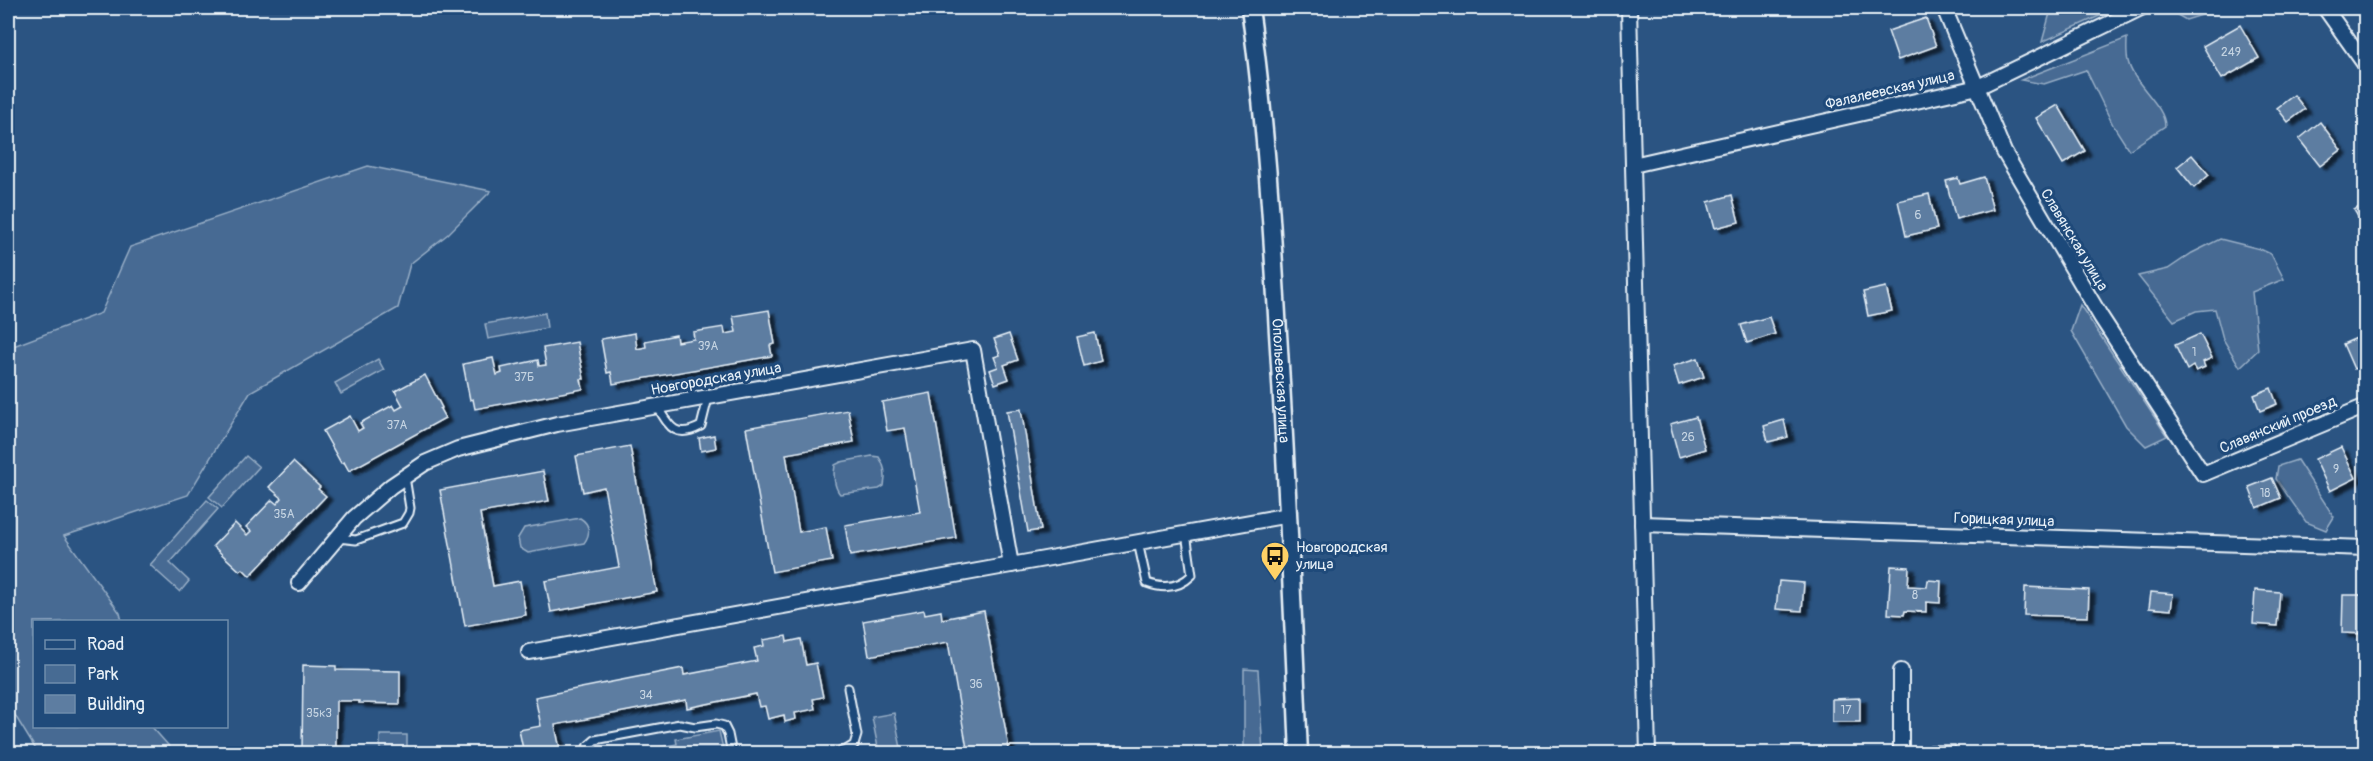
<svg xmlns="http://www.w3.org/2000/svg" width="2373" height="761" font-family="Pangolin,sans-serif">
<style>
.green{fill:#476b93;stroke:#98aec6;stroke-width:1.5}
.building{fill:#5d7da1;stroke:#e8f1f8;stroke-width:1.5;filter:url(#shadow)}
.lines{fill:none;stroke-linecap:round;stroke-linejoin:round}
.service-casing{stroke:#e8f1f8;stroke-width:11}
.minor-casing{stroke:#e8f1f8;stroke-width:18}
.tertiary-casing{stroke:#e8f1f8;stroke-width:21}
.service{stroke:#1f4a7a;stroke-width:7}
.minor{stroke:#1f4a7a;stroke-width:14}
.tertiary{stroke:#1f4a7a;stroke-width:16}
.labels{text-anchor:middle;dominant-baseline:central;stroke-width:6;stroke-linejoin:round;paint-order:stroke}
.number-label{font-size:12px;fill:#c5d4e2}
.street-label{font-size:15px;fill:#e8f1f8;stroke:#1f4a7a}
.poi-label{font-size:15px;fill:#e8f1f8;stroke:#1f4a7a;text-anchor:start}
</style>
<defs>
<filter id="shadow"><feDropShadow dx="6" dy="4" stdDeviation="1.5" flood-color="#0009"/></filter>
</defs>
<rect width="100%" height="100%" fill="#2b5482"/>
<filter id="ink" filterUnits="userSpaceOnUse"><feTurbulence type="fractalNoise" baseFrequency=".0167" numOctaves="2"/><feDisplacementMap in="SourceGraphic" scale="12" xChannelSelector="R" yChannelSelector="G"/><feConvolveMatrix kernelMatrix="1 2 1 2 8 2 1 2 1" color-interpolation-filters="sRGB"/></filter>
<g filter="url(#ink)">
<g class="green">
<path d="M2061,8H2117L2042,42L2050,13Z"/>
<path d="M2165,8H2224L2186,20Z"/>
<path d="M2127,38C2127,45 2126,54 2128,61C2133,84 2165,105 2165,126L2129,150L2113,125L2086,70L2044,84L2021,80Z"/>
<path d="M368,166L491,191L448,234L410,264L398,308L250,392L188,495L64,536L120,613L122,621L34,622V726L152,727L175,753H38L8,704V348L101,313L130,247Z"/>
<path d="M2220,239L2260,249L2271,254L2284,279L2252,292L2258,350L2240,367L2223,339L2215,309L2196,311L2174,321L2138,276L2168,269L2192,253Z"/>
<path d="M2080,305L2167,436L2146,446L2126,426L2071,331Z"/>
<path d="M545,313L547,328L488,339L485,324Z"/>
<path d="M378,359L384,370L341,394L335,383Z"/>
<path d="M246,456L259,467L222,508L209,497Z"/>
<path d="M872,456L879,457C885,465 886,476 884,486L879,489L840,494C834,487 833,475 835,465L841,462Z"/>
<path d="M2297,460L2334,517L2326,530L2306,522L2276,479L2278,466Z"/>
<path d="M207,500L218,509L170,563L189,581L180,592L150,565Z"/>
<path d="M580,518C590,524 591,534 584,543L528,553L520,548L518,538L524,528Z"/>
<path d="M1244,669L1258,670L1263,753H1244Z"/>
<path d="M894,713L902,753H879L872,717Z"/>
<path d="M719,731L724,753H631L677,744L676,739Z"/>
<rect x="380" y="735" width="27" height="18"/>
</g>
<g class="building">
<path d="M1926,18L1936,46L1898,60L1888,31Z"/>
<path d="M2240,25L2259,58L2222,79L2203,46Z"/>
<path d="M2294,95L2305,109L2288,122L2277,108Z"/>
<path d="M2058,105L2085,151L2063,164L2036,118Z"/>
<path d="M2320,122L2341,150L2320,166L2299,139Z"/>
<path d="M2192,155L2209,175L2194,188L2177,167Z"/>
<path d="M1984,177L1993,210L1956,219L1946,181L1958,178L1960,184Z"/>
<path d="M1929,194L1937,229L1906,236L1898,201Z"/>
<path d="M1732,195L1739,222L1715,228L1708,202Z"/>
<path d="M2366,203V230L2354,210Z"/>
<path d="M1886,287L1892,311L1868,316L1863,292Z"/>
<path d="M769,310L775,344L770,345L772,356L613,384L611,372L607,373L601,339L635,333L637,349L646,347L645,341L676,335L677,342L694,339L693,332L724,327L725,334L736,332L733,316Z"/>
<path d="M1769,317L1775,334L1747,343L1741,325Z"/>
<path d="M1095,333L1101,361L1084,366L1077,337Z"/>
<path d="M1009,334L1018,360L1004,365L1009,379L995,384L990,370L998,367L994,357L1000,355L994,339Z"/>
<path d="M2200,334L2212,358L2203,362L2205,367L2196,371L2193,366L2187,370L2175,345Z"/>
<path d="M2366,334V364L2354,369L2343,344Z"/>
<path d="M577,342L584,379H581L583,389L475,409L473,399L470,400L463,364L493,358L497,375L502,373L501,368L538,360L539,366L546,365L543,348Z"/>
<path d="M1698,358L1704,377L1679,385L1673,366Z"/>
<path d="M425,375L442,408L440,409L445,418L349,471L344,462L341,463L323,431L350,416L358,431L363,428L360,423L393,405L396,410L403,406L395,391Z"/>
<path d="M2271,388L2277,404L2260,411L2254,395Z"/>
<path d="M931,393L956,538L850,556L845,525L920,512L905,428L887,431L882,402Z"/>
<path d="M1021,409L1041,530L1028,532L1007,411Z"/>
<path d="M848,410L854,442L786,454L799,532L826,527L832,561L772,572L746,428Z"/>
<path d="M1696,417L1705,449L1679,457L1670,424Z"/>
<path d="M1784,420L1788,437L1768,442L1764,426Z"/>
<path d="M714,435L716,448L701,451L699,438Z"/>
<path d="M630,446L657,592L551,612L545,581L619,567L604,487L583,492L576,456Z"/>
<path d="M2341,447L2356,478L2330,491L2315,459Z"/>
<path d="M293,462L320,487L318,489L326,496L250,576L243,569L240,571L213,546L235,523L247,535L251,531L246,527L272,500L277,504L282,498L269,487Z"/>
<path d="M543,471L549,501L480,513L493,586L520,581L526,615L465,626L440,490Z"/>
<path d="M2272,478L2281,498L2257,508L2249,487Z"/>
<path d="M1891,566L1909,567L1908,586L1927,587L1928,580L1941,581L1940,603L1926,602V612L1905,611L1904,615L1888,614Z"/>
<path d="M1779,581L1804,583L1802,611L1776,609Z"/>
<path d="M2025,587L2089,590L2088,617L2024,615Z"/>
<path d="M2255,590L2280,592L2277,626L2253,624Z"/>
<path d="M2151,592L2173,594L2171,610L2149,608Z"/>
<path d="M2343,595H2366V634L2342,633Z"/>
<path d="M924,610L925,614L941,611L942,619L984,611L1010,754H968L948,642L869,656L863,621Z"/>
<path d="M786,636L787,642L801,639L806,665L816,663L823,697L813,699L815,709L795,713L796,719L785,722L784,715L768,719L765,706L759,707L756,694L687,708L686,700L555,725L561,754H524L519,730L541,726L535,697L683,668L684,675L757,661L754,648L764,646L763,640Z"/>
<path d="M303,665L336,666V670L400,671V704L359,703V701H336V754H302Z"/>
<path d="M1860,698V722H1832V699Z"/>
<rect x="1930" y="745" width="25" height="9"/>
</g>
<g class="lines">
<g class="service-casing">
<g id="service">
<path d="M657,406C669,426 675,440 701,426L708,398"/>
<path d="M338,538L356,540L403,523L409,513L410,508L405,477"/>
<path d="M1138,542L1147,583C1163,589 1179,588 1192,575L1186,533"/>
<path d="M586,754L587,747L595,740L680,724L695,727L716,724L724,726L728,734L732,754"/>
<path d="M831,754L846,750L854,745L857,735L848,688"/>
</g>
</g>
<g class="minor-casing">
<g id="minor">
<path d="M1629,8L1648,754"/>
<path d="M1944,8L2004,152L2101,317L2203,474L2366,406"/>
<path d="M2325,8L2366,66"/>
<path d="M1633,165L1978,87L2141,8"/>
<path d="M1642,524L2366,548"/>
<path d="M299,583L354,518L391,486L425,463L458,449L557,424L973,350L1011,565L1289,515"/>
<path d="M529,652L1011,565"/>
<path d="M1901,671V754"/>
</g>
</g>
<g class="tertiary-casing">
<g id="tertiary">
<path id="s1" d="M1250,8C1265,115 1272,224 1278,333C1287,473 1293,613 1299,754"/>
</g>
</g>
<use href="#service" class="service"/>
<use href="#minor" class="minor"/>
<use href="#tertiary" class="tertiary"/>
</g>
</g>
<defs>
<g id="bus-pin" transform="scale(1.5)"><path d="M0 17L-7.5 6A9.5 9.5 0 1 1 7.5 6Z" fill="#ffd166" stroke="#1f4a7a"/><path d="M-5-6H5V4H4V6H2V4H-2V6H-4V4H-5ZM-3.5-4V0h7V-4ZM-3.5 1.2v1.5H-2V1.2ZM2 1.2v1.5H3.5V1.2Z" fill="#111"/></g>
</defs>
<g fill-rule="evenodd">
<use href="#bus-pin" x="1275" y="556"/>
</g>
<g class="labels">
<g class="number-label">
<text x="2231" y="52">249</text>
<text x="1918" y="215">6</text>
<text x="708" y="346">39А</text>
<text x="2194" y="352">1</text>
<text x="524" y="377">37Б</text>
<text x="397" y="425">37А</text>
<text x="1688" y="437">26</text>
<text x="2336" y="469">9</text>
<text x="2265" y="493">18</text>
<text x="284" y="514">35А</text>
<text x="1915" y="595">8</text>
<text x="976" y="684">36</text>
<text x="646" y="695">34</text>
<text x="1846" y="710">17</text>
<text x="319" y="713">35к3</text>
</g>
<g class="street-label">
<text transform="translate(1890 90) rotate(-13)">Фалалеевская улица</text>
<text transform="translate(2074 240) rotate(59)">Славянская улица</text>
<text transform="translate(716 379) rotate(-10)">Новгородская улица</text>
<text stroke="none"><textPath href="#s1" startOffset="374">Опольевская улица</textPath></text>
<text transform="translate(2278 425) rotate(-23)">Славянский проезд</text>
<text transform="translate(2004 520) rotate(2)">Горицкая улица</text>
</g>
<g class="poi-label">
<text x="1296" y="547">Новгородская<tspan x="1296" dy="17">улица</tspan></text>
</g>
</g>
<rect width="2373" height="761" fill="none" stroke="#1f4a7a" stroke-width="30"/>
<rect x="15" y="15" width="2343" height="731" fill="none" stroke="#e8f1f8" stroke-width="2" filter="url(#ink)"/>
<rect x="33" y="620" width="195" height="108" fill="#1f4a7a" stroke="#6f8dac" stroke-width="1.5"/>
<rect x="45" y="640" width="30" height="9" fill="#1f4a7a" stroke="#6f8dac" stroke-width="1.5"/>
<text x="87" y="650" font-size="18" fill="#e8f1f8">Road</text>
<rect x="45" y="665" width="30" height="18" fill="#476b93" stroke="#6f8dac" stroke-width="1.5"/>
<text x="87" y="680" font-size="18" fill="#e8f1f8">Park</text>
<rect x="45" y="695" width="30" height="18" fill="#5d7da1" stroke="#6f8dac" stroke-width="1.5"/>
<text x="87" y="710" font-size="18" fill="#e8f1f8">Building</text>
</svg>
